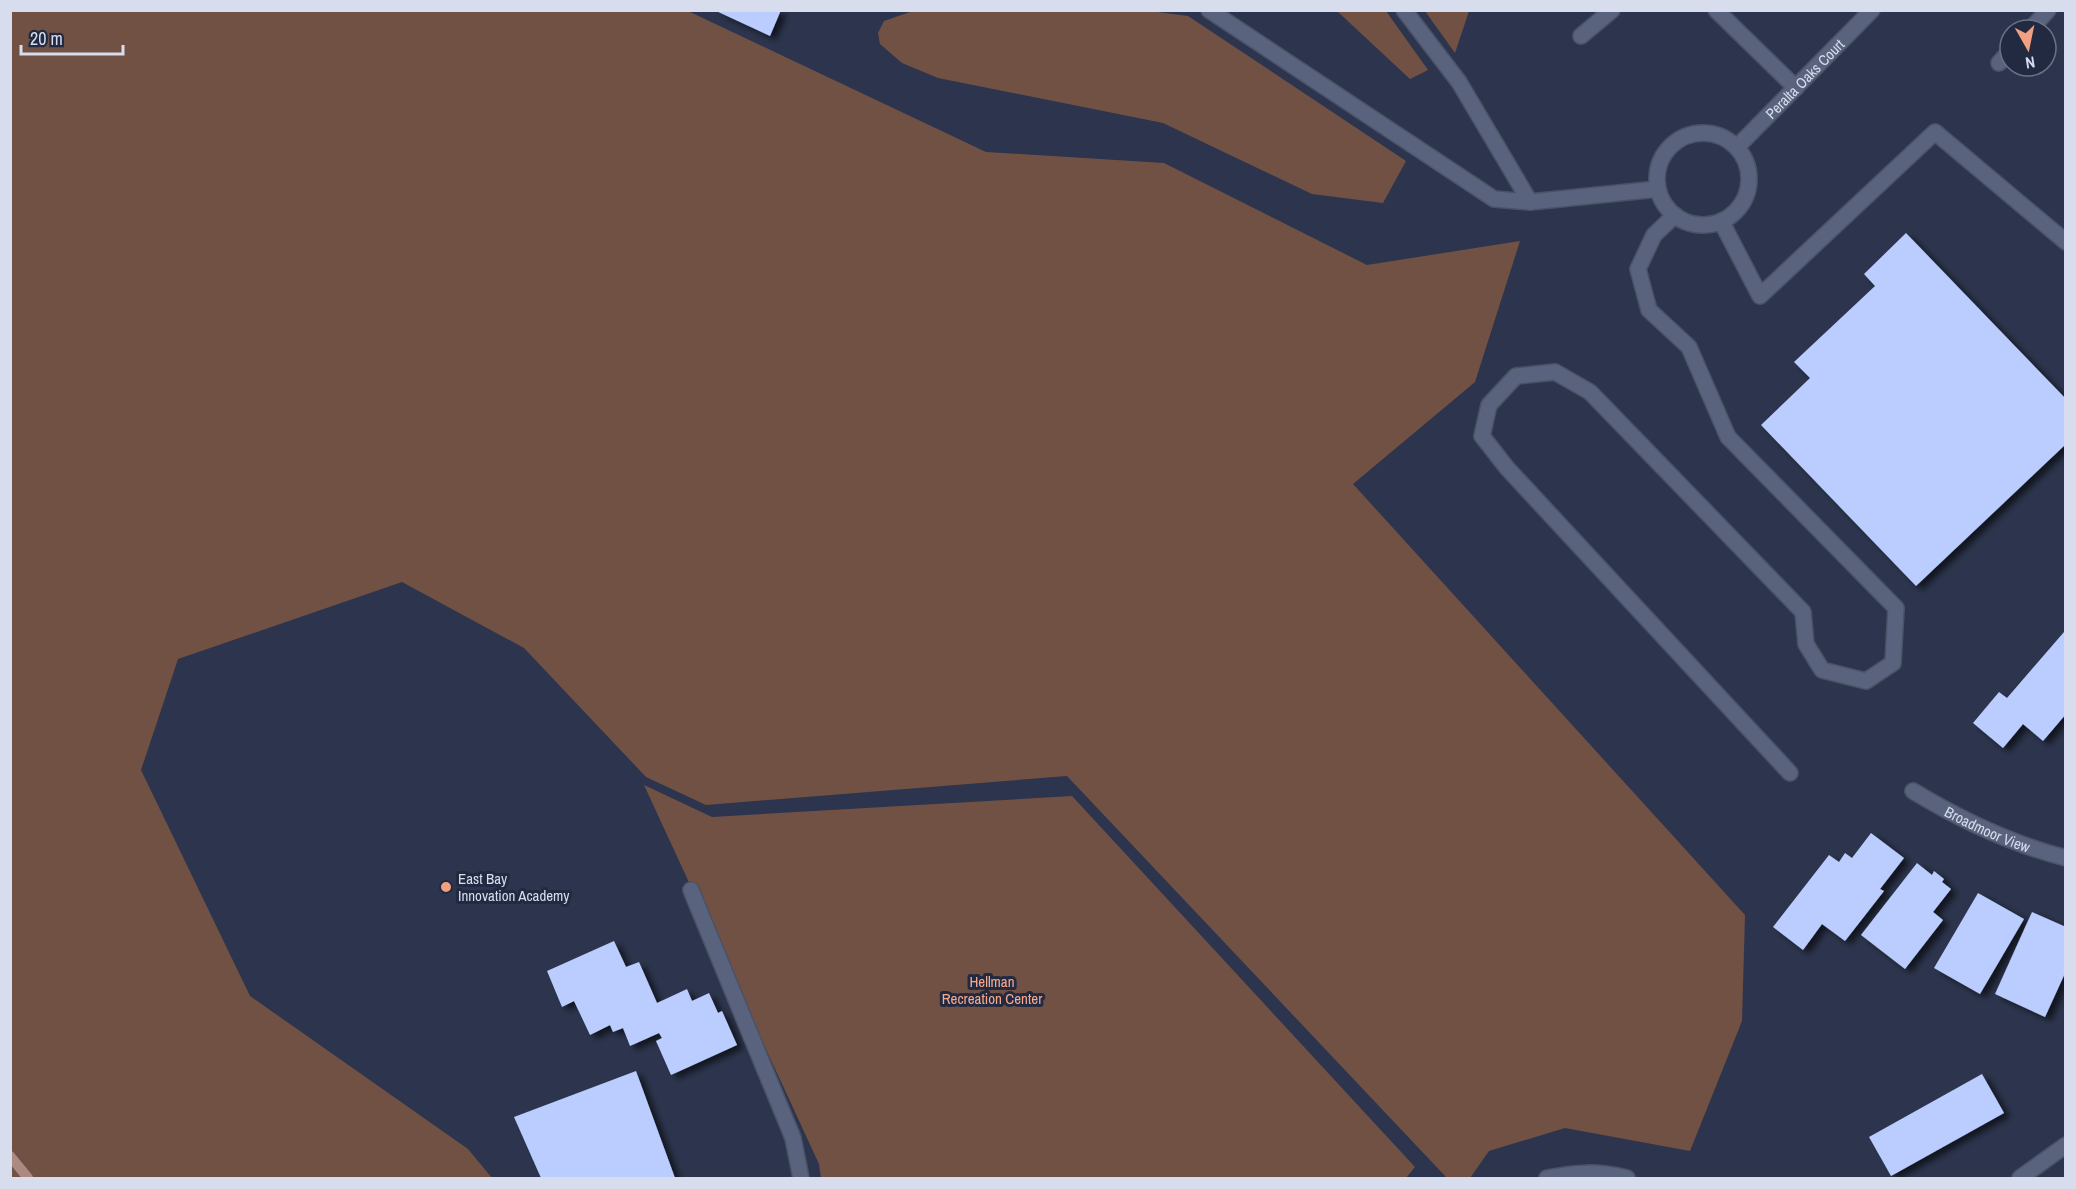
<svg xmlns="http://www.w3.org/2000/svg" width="2076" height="1189" font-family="'Archivo Narrow',sans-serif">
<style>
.green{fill:#725145}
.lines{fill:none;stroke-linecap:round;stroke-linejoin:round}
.stream{stroke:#ac8981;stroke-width:10}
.building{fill:#bbcdff;filter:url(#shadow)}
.lane-casing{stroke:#4b5266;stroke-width:18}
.street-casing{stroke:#4b5266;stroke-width:18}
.secondary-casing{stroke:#4b5266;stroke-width:18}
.lane{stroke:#5a637e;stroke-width:15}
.street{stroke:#5a637e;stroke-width:15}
.secondary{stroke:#5a637e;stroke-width:15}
.poi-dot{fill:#f3a081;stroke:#222a42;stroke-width:2}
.labels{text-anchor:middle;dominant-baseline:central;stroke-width:6;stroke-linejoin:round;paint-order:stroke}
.street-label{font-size:15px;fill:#d7dded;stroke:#222a42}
.poi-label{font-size:15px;fill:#d7dded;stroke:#222a42;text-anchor:start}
.park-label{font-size:15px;fill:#f9aa8d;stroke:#222a42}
</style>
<defs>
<filter id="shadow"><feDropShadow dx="6" dy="4" stdDeviation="3" flood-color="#0009"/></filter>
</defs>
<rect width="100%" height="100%" fill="#2c354d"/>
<g class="green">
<path d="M10,11H688L986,152L1164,163L1367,265L1520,241L1475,382L1353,484L1745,915L1742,1021L1690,1151L1565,1128L1489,1151L1470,1178H1447L1067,776L706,805L646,777L524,648L402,582L178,659L141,770L250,996L468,1149L492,1178H11Z"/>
<path d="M1150,11L1188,16L1406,161L1383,203L1312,194L1163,123L938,78L902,63L880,44L878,33L884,21L913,11Z"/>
<path d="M1337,11H1386L1428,70L1410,79Z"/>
<path d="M1425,11H1469L1455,53Z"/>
<path d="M644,785L712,817L1072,796L1415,1167L1406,1178H821L819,1164Z"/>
</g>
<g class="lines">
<path class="stream" d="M10,1156L28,1178"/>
</g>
<g class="building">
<path d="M714,10H781L770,36Z"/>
<path d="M1906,233L2066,399V444L1916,586L1761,425L1810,378L1794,362L1875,286L1864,274Z"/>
<path d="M2064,632L2066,633V714L2043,741L2023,724L2003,748L1973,723L1999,692L2007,698Z"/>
<path d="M1871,833L1904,858L1880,889L1884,891L1845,941L1822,924L1803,950L1773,927L1829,855L1839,862L1845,853L1852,858Z"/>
<path d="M1917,863L1932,875L1934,871L1944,879L1942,882L1951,889L1933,912L1943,920L1905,969L1861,935Z"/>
<path d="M1978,893L2024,919L1980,994L1934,968Z"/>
<path d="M2032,912L2066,927V971L2045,1017L1995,994Z"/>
<path d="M614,941L626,967L639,962L657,1003L687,989L692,1001L709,993L718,1013L722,1011L737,1045L671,1075L656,1041L662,1038L659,1033L630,1046L623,1028L613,1032L610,1025L590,1035L574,1001L562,1007L547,971Z"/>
<path d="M636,1071L675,1178H541L514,1117Z"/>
<path d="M1982,1074L2004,1113L1891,1176L1869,1137Z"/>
</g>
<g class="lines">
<g class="lane-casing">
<g id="lane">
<path d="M1209,10L1494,199L1530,202L1658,189"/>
<path d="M1404,10L1459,82L1530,202"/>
<path d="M1716,10L1796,88"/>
<path d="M2030,30L2048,10"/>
<path d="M1581,36L1612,10"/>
<path d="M1999,63L2010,51"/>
<path d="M1675,215L1654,235L1638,269L1649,310L1689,347L1728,437L1896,608L1893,663L1866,681L1822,670L1806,644L1803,612L1590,392L1555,372L1516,376L1489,405L1482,436L1507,468L1790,773"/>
<path d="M1721,221L1760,296L1935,132L2066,242"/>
<path d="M691,890L793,1138L801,1178"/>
</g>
</g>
<g class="street-casing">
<g id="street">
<circle cx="1703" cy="179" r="46"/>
<path id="s1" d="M1737,147L1872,10"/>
<path id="s2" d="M1913,791C1961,820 2011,844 2066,858"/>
</g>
</g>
<g class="secondary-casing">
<g id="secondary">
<path d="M1547,1178C1578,1172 1596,1171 1627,1178"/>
<path d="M2020,1178L2066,1145"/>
</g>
</g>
<use href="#lane" class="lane"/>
<use href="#street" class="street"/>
<use href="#secondary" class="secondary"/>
</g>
<circle class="poi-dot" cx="446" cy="887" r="6"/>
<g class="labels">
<g class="street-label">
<text stroke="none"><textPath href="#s1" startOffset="96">Peralta Oaks Court</textPath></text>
<text stroke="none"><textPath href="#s2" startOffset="84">Broadmoor View</textPath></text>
</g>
<g class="poi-label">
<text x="458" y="878">East Bay<tspan x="458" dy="17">Innovation Academy</tspan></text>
</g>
<g class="park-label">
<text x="992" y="981">Hellman<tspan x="992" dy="17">Recreation Center</tspan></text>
</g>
</g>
<rect width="2076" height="1189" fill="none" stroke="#d7dded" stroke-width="24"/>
<g transform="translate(2028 48) rotate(171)"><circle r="28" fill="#222a42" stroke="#6a7286" stroke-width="1.5"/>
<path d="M0-4.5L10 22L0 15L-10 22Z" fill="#f3a081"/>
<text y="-9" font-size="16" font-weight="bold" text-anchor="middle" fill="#d7dded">N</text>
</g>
<path d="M21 45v9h102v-9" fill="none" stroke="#d7dded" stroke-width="3"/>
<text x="30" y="45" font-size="18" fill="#d7dded" stroke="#222a42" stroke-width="4.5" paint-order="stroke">20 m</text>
</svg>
